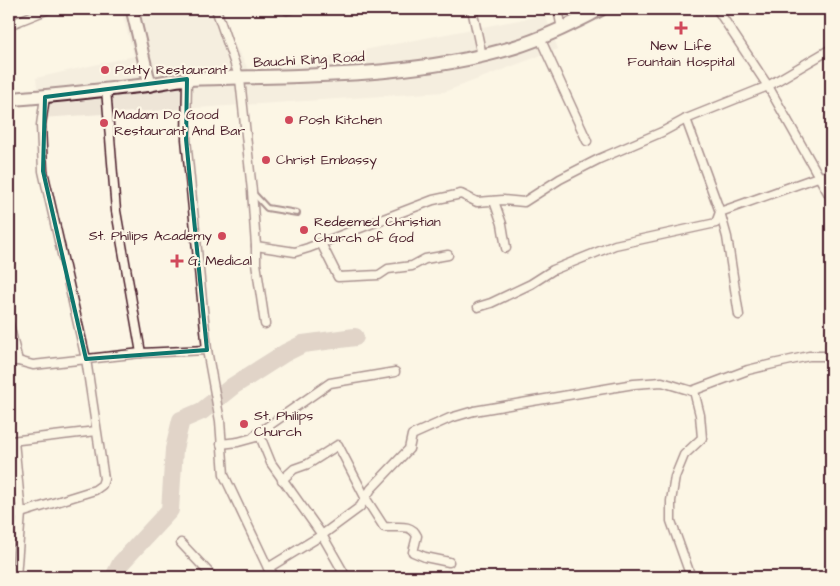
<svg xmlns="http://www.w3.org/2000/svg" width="840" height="586" font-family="'Architects Daughter',sans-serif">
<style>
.built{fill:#eee5d7}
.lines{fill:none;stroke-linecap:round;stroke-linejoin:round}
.river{stroke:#c0aca5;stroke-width:18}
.lane-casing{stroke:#4a1f2b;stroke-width:8}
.street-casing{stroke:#4a1f2b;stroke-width:11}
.secondary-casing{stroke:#4a1f2b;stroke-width:15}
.primary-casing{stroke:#4a1f2b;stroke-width:16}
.lane{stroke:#fcf5e5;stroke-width:4}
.street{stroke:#fcf5e5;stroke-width:8}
.secondary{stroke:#fcf5e5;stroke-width:11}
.primary{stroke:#fcf5e5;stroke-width:12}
.marked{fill:none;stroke:#0f766e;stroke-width:4;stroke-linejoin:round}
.poi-dot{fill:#d1495b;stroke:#fcf5e5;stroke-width:2}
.labels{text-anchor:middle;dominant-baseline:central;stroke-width:4.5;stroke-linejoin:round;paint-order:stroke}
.poi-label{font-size:14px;fill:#4a1f2b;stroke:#fcf5e5;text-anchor:start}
.street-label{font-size:14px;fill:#4a1f2b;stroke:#fcf5e5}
</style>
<rect width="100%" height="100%" fill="#fcf5e5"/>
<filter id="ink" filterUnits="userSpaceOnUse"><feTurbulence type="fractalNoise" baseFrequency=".02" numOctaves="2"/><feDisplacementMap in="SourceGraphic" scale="10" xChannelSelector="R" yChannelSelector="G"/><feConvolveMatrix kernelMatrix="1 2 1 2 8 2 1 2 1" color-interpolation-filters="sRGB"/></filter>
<g filter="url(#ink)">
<path class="built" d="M121,9H153L156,15L172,9H214L250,72L545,15L558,49L444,92L41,118L36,78L134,56Z"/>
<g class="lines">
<path class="river" d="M114,577L121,563L170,510L174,449L181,420L202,411L233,386L285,353L303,344L355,337"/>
<g class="lane-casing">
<path id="lane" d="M253,193L267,208L297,213"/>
</g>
<g class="street-casing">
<g id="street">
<path d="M216,9L240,79L252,191L256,246V263L265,324"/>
<path d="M472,9L482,56"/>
<path d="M558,9L562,29"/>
<path d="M717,9L768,86L831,198"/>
<path d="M287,10L291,9"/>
<path d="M9,25L49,9"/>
<path d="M540,38L587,141"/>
<path d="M187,79L186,139L207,350L220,421L224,475L268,568L275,577"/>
<path d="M106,89L116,211L141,353"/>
<path d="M686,119L720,212L727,237L739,315"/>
<path d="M494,201L502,224L506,248"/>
<path d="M321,243L338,277L379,275L388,269L412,266L425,259L448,255"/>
<path d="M256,246L295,252L308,248L433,200L461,194L477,202L503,200L524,202L560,179L599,159L662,132L686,119L768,86L831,49"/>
<path d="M478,307L491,303L531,284L553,270L615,245L716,223L720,212L818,177L831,175"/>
<path d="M9,324L18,361"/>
<path d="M9,361H18L33,365L141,353L207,350"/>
<path d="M254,436L330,383L395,372"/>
<path d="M11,441L96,431"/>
<path d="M14,441L21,513L16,577"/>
<path d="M221,444L238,442L260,436L271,463L322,535L346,577"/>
<path d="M282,480L294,469L308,464L338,445L366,499L384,527C397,528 411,523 417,536L413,552L425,557L449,562"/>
<path d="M9,516L21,513L95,490L102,485L104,479L86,359L43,171L41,125L45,97"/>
<path d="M181,543L213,577"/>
<path d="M268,568L322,535L360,507L371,489L409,449L412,435L450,418L474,411L634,384L662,382L692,391L748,370L773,364L809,356H831"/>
<path d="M691,577L671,521V501L675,477L684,455L702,438L700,415L694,391H692"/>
</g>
</g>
<g class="secondary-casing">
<path id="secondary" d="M132,9L150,85"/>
</g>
<g class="primary-casing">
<path id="primary" d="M9,99C55,96 101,90 148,85C162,83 175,79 189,79C298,75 409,79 515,47C545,38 573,23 601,9"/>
</g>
<use href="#lane" class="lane"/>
<use href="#street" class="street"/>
<use href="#secondary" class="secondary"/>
<use href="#primary" class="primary"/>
</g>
</g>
<path d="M0 0H840V586H0ZM187,79L186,139L207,350L86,359L43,171L45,97Z" fill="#fcf5e5" fill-opacity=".55" fill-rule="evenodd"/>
<path class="marked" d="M187,79L186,139L207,350L86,359L43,171L45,97Z"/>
<g class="poi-dot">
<path d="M678.5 20.5h5v5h5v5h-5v5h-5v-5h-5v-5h5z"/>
<circle cx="105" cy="70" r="5"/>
<circle cx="289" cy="120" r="5"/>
<circle cx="104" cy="123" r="5"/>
<circle cx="266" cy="160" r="5"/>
<circle cx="304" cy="230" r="5"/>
<circle cx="222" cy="236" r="5"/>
<path d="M174.5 253.5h5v5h5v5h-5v5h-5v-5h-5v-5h5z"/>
<circle cx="244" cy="424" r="5"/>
</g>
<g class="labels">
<g class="poi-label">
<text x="681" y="46" text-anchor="middle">New Life<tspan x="681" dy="16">Fountain Hospital</tspan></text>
<text x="115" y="70">Patty Restaurant</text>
<text x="114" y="115">Madam Do Good<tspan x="114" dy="16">Restaurant And Bar</tspan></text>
<text x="299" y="120">Posh Kitchen</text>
<text x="276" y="160">Christ Embassy</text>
<text x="314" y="222">Redeemed Christian<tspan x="314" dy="16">Church of God</tspan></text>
<text x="212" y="236" text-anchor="end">St. Philips Academy</text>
<text x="188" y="261">G. Medical</text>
<text x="254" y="416">St. Philips<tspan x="254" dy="16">Church</tspan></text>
</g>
<g class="street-label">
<text transform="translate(309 60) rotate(-3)">Bauchi Ring Road</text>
</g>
</g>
<rect width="840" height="586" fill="none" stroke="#fcf5e5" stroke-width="30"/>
<rect x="15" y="15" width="810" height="556" fill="none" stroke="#4a1f2b" stroke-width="2" filter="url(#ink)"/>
</svg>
